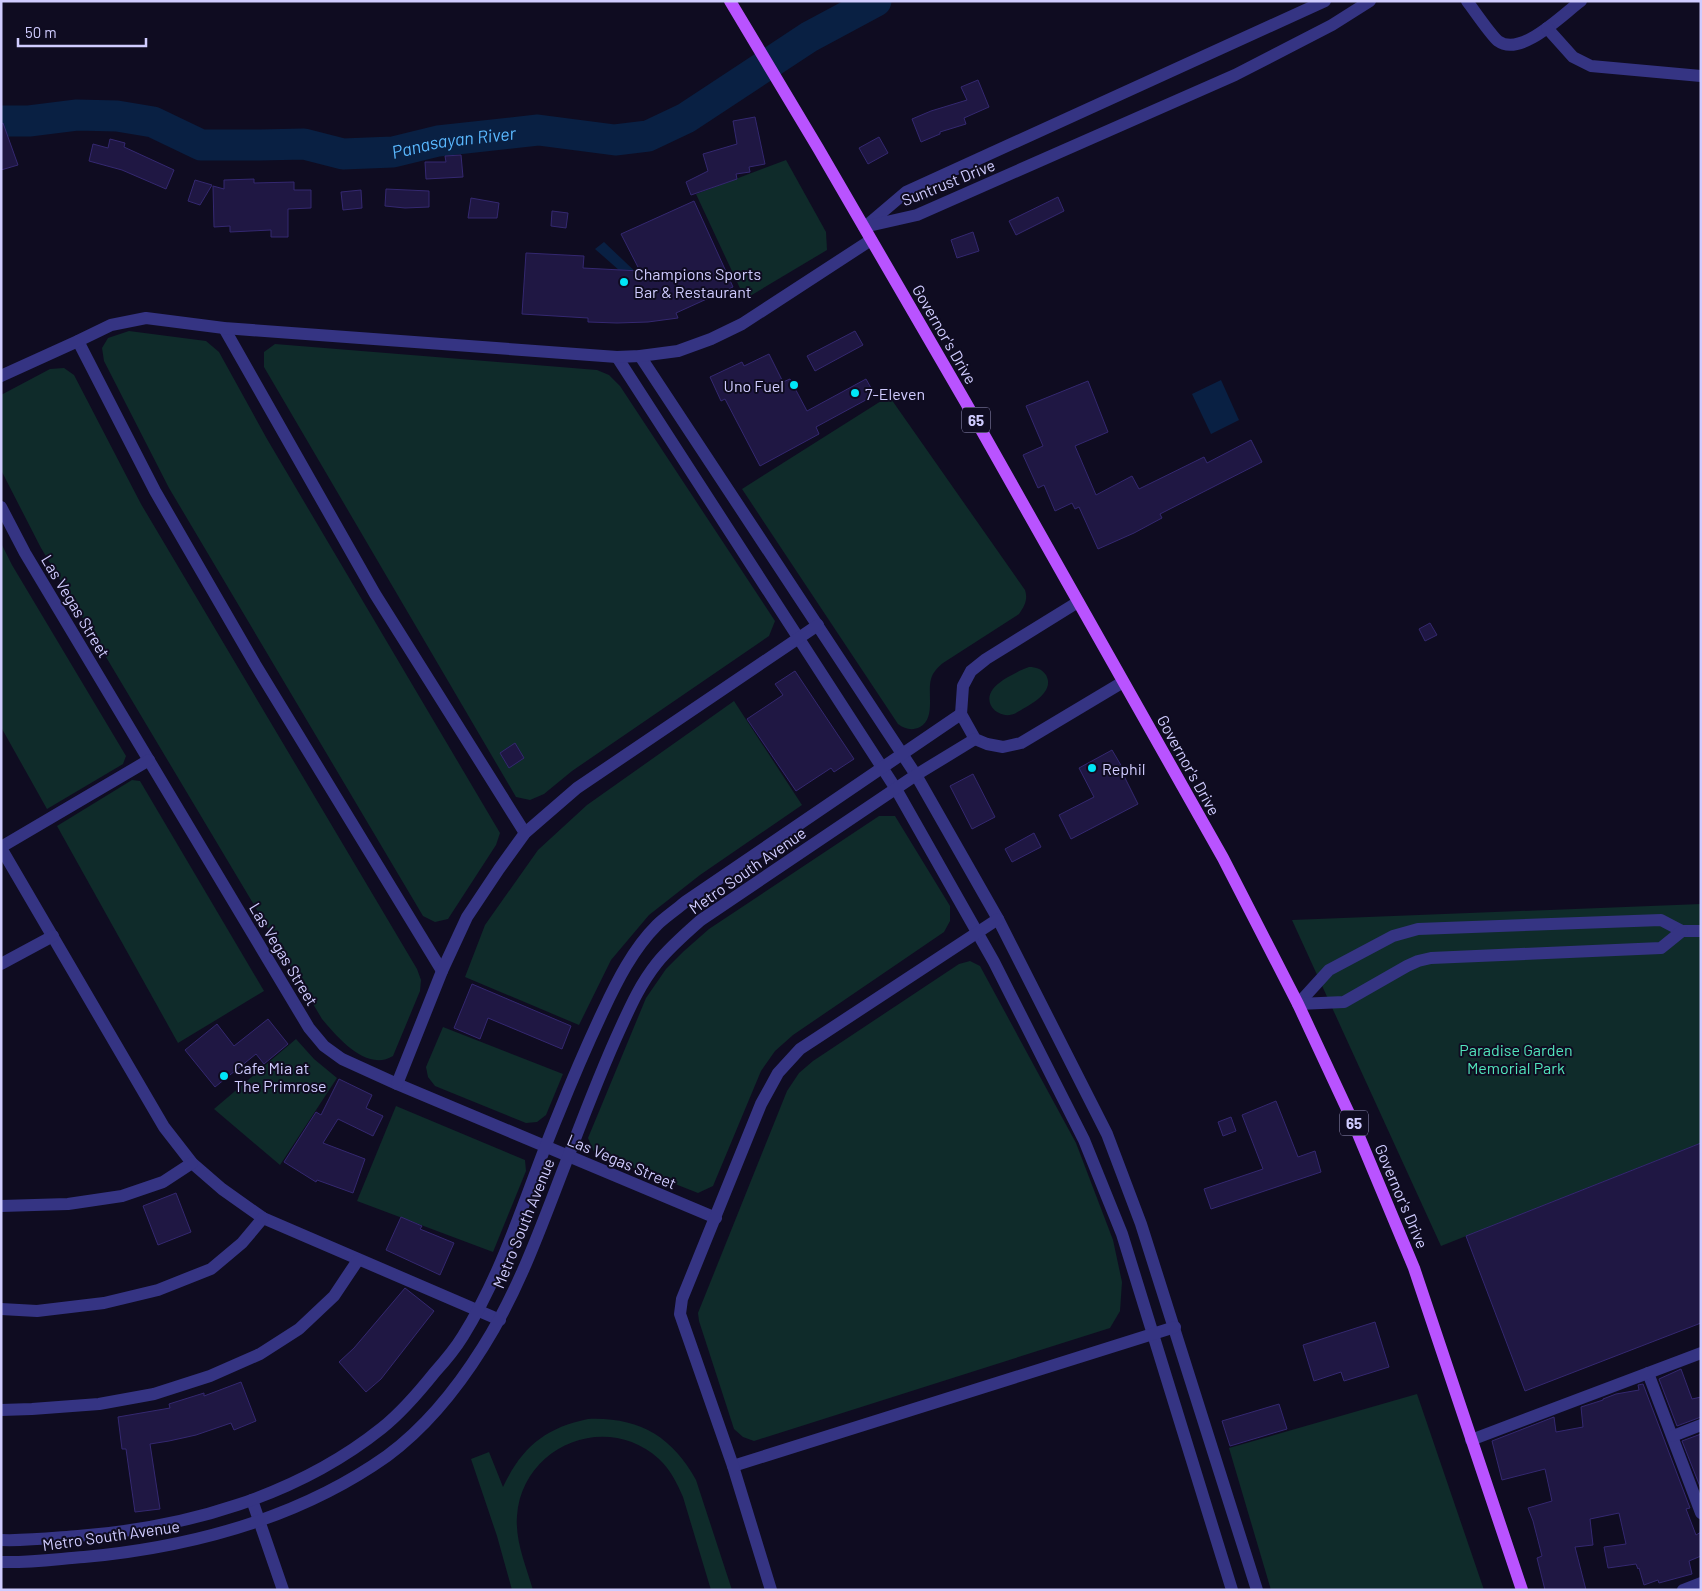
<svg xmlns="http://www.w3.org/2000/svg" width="1702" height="1591" font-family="Barlow,sans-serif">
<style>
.green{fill:#0f2b2a}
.water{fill:#092043}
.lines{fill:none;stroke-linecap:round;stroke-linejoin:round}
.river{stroke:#092043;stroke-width:31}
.building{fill:#1f1743;stroke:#342870}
.minor{stroke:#353483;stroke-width:12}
.major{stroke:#b953ff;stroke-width:12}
.poi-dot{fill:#00e6f7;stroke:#0f0c21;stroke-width:2}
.labels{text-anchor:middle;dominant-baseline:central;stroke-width:4;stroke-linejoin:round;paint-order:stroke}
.shield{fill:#0f0c21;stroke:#9692bc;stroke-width:1}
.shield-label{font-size:15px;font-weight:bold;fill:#d0ccff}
.street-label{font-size:16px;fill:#d0ccff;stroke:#0f0c21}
.poi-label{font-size:16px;fill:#d0ccff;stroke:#0f0c21;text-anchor:start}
.park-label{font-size:16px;fill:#52e5bc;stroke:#0f0c21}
.water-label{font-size:18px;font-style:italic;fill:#5ab8ff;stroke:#0f0c21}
</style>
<rect width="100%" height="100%" fill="#0f0c21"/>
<g class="green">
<path d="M786,160L826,232L827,250L745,299L696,194Z"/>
<path d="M129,331L206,341L219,352L267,439L500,833L496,845L448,919L435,922L423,916L169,488L104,361L102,348L108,338Z"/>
<path d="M275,344L597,370L609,375L620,386L775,621L769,636L572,771L544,794L530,800L516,797L264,367V352Z"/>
<path d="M64,368L74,375L141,504L417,969L421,980L420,991L393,1056C367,1072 338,1038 322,1019L41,548L1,470V395L50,369Z"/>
<path d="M889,396L1025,590C1028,599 1025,606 1019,614L943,663C938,667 933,672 931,679C927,693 936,718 920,727C912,731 905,729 898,724L742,489Z"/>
<path d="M1,543L12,565L126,756L123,764L47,809L1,727Z"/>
<path d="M1029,667C1036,667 1042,669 1046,675C1056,693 1028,706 1016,713C1001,721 981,705 993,689C998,681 1020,670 1029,667Z"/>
<path d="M734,701L802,805L700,875L649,915L611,960L579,1025L465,977L485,925L538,850L587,805Z"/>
<path d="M132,780L140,781L264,991L178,1043L57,826Z"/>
<path d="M879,816H895L950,906V921L944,932L793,1035L775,1051L761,1071L713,1186L698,1193L594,1152L588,1138L646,998L666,969L684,951L709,929Z"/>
<path d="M1701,904V1143L1441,1246L1292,920Z"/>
<path d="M970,961L980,966L1076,1143L1113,1240L1122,1282L1120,1311L1110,1328L754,1441L743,1437L734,1429L699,1321L698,1313L787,1091L799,1073L813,1061L959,964Z"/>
<path d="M443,1027L563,1074L546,1115L537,1122L526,1123L435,1086L428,1077L426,1067Z"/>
<path d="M296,1039L314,1059L337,1078L280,1165L214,1109Z"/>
<path d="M396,1106L525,1160L526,1171L493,1252L357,1201Z"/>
<path d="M1417,1394L1484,1590H1271L1229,1448Z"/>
<path d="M588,1419C638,1417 672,1436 696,1480L732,1590H711L683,1497C677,1483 670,1469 659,1459C606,1411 522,1446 517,1516C515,1541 526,1566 533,1590H512L497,1536L471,1459L489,1452L503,1487C522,1447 545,1428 588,1419Z"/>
</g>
<g class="water">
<path d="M604,242L642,278H628L595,249Z"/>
<path d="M1221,380L1239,420L1211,434L1192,394Z"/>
</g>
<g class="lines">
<path class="river" id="s1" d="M1,121H29L77,115L117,116L153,122L201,145H260L304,144L343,154L393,152L438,141L538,130L615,140L648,136L686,118L809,37L876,1"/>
</g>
<g class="building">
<path d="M978,80L989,107L964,118L966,124L940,132V134L921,142L912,119L931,111L967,100L961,87Z"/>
<path d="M755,117L765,164L749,167L750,172L736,174L737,179L691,195L686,182L708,171L703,154L737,144L733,121Z"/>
<path d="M3,123L18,165L1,170V124Z"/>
<path d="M879,137L888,153L868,164L859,148Z"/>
<path d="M110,139L125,143L124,147L174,170L166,189L122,170L89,161L93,144L108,148Z"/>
<path d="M461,155L463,177L426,179L425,162H446L445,156Z"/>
<path d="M254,179V183L294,182V190H311V208L288,209V237H271V230L230,232V226L214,227L213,186L224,189V180Z"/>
<path d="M195,180L212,185L200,205L188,201Z"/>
<path d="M386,189L429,191V207L405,208L385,206Z"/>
<path d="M361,190L362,208L343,210L341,192Z"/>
<path d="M1058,197L1064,211L1016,235L1009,221Z"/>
<path d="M471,198L499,203L497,218H468Z"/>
<path d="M694,201L733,287L676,313L678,318L648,322L617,323L588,322V318L522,314L526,253L584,256L583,268L640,271L621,234Z"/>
<path d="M552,211L568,213L566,228L551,226Z"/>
<path d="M973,232L979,251L957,258L951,240Z"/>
<path d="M855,331L863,345L815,371L807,356Z"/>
<path d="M769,354L783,382L790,379L807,411L866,379L875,395L816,427L819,434L760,466L725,399L721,401L710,377L742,362L744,366Z"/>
<path d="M1088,381L1108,432L1075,446L1096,495L1132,476L1139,489L1204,457L1207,463L1251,440L1262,462L1160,514L1162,518L1134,533L1098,549L1079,507L1075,509L1072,503L1055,511L1044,485L1038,488L1023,455L1043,446L1026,406Z"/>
<path d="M1430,623L1437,635L1425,641L1419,629Z"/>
<path d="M795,671L854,759L834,772L831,768L796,791L747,719L783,695L775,684Z"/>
<path d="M515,743L524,758L509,768L500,753Z"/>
<path d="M1112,750L1122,767L1120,768L1138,804L1071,839L1059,815L1094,797L1079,768Z"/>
<path d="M973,774L995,817L972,829L950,786Z"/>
<path d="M1034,833L1041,847L1012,862L1005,849Z"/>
<path d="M472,984L571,1026L562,1049L488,1018L480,1039L454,1028Z"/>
<path d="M268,1019L288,1044L264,1064L256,1054L215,1087L185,1050L217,1024L234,1046Z"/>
<path d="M339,1079L372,1095L366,1108L383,1116L373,1136L338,1119L323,1143L365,1159L353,1193L317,1180L316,1182L284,1162L316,1112L321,1115Z"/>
<path d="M1276,1101L1298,1157L1315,1151L1321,1172L1211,1209L1204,1189L1263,1169L1242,1115Z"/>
<path d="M1231,1117L1236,1131L1223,1136L1218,1122Z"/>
<path d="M1701,1143V1323L1525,1391L1466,1236Z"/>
<path d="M176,1193L191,1232L158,1245L143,1206Z"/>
<path d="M401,1217L422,1226L420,1229L454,1243L440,1275L386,1250Z"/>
<path d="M405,1288L434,1311L381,1379L366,1392L339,1362L354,1348Z"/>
<path d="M1375,1322L1389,1367L1344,1381L1341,1372L1314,1381L1303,1345Z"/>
<path d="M1681,1369L1692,1399L1701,1397V1417L1677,1426L1659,1379Z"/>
<path d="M241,1382L256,1421L234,1430L231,1423L196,1435L169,1441L150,1444L160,1509L135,1512L126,1449H122L118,1417L170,1408L169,1404L204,1393V1396Z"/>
<path d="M1643,1384L1690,1508L1686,1509L1696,1535L1701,1532V1556L1689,1561L1692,1574L1659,1583L1658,1580L1644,1585L1639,1568L1638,1569L1636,1564L1608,1568L1604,1547L1626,1544L1619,1513L1590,1519L1593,1545L1575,1547L1586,1590H1545L1537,1558L1542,1556L1533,1521L1528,1508L1552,1501L1545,1469L1502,1480L1492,1441L1554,1417L1556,1432L1583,1427L1581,1407L1603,1400V1399L1616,1394L1639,1390L1638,1385Z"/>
<path d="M1279,1404L1287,1429L1230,1446L1222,1421Z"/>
<path d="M1701,1434V1489L1682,1441Z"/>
</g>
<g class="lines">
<g class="minor">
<path d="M1467,1C1474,10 1490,34 1498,41C1521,58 1563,14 1581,1"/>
<path d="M1547,28L1573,57L1591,66L1701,76"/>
<path d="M866,226L906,192L1325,1"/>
<path d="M864,227L917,215L1235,75L1332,25L1370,1"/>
<path d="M224,328L375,594L525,833"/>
<path d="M78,341L155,491L255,664L442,971"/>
<path d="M640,356L916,775L998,919L1107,1134L1141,1224L1257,1590"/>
<path d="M617,357L896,789L994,962L1084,1140L1122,1234L1232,1590"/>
<path d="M1,376L78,341L111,325L146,318L224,328L617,357L640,356L678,351L711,339L742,324L871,240"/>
<path d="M1,507L25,553L309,1028L324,1046L342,1059L397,1084L716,1218"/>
<path d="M1078,602L986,659L971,671L963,686L961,714L975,739L987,744L1003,747L1021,743L1123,682"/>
<path d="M1,847L149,760"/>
<path d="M1,848L164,1127L192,1163L222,1189L263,1218L500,1320"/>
<path d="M1,964L53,936"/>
<path d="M1298,1004L1329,970L1393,936L1418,929L1661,920L1682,931H1701"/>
<path d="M1298,1004L1344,1002L1407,966L1418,961L1431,958L1661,948L1682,931"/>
<path d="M397,1084L442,971L467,917L499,869L525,833L577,788L818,625"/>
<path d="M1,1206L68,1204L122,1196L163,1182L192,1163"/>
<path d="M1,1309L37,1311L104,1303L158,1290L211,1269L242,1243L263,1218"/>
<path d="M1648,1373L1701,1513"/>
<path d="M1,1410L32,1409L99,1404L154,1394L210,1376L260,1354L299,1329L334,1296L358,1260"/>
<path d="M1673,1436L1701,1425"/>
<path d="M1471,1440L1701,1353"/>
<path d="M733,1466L1175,1327"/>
<path d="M252,1500L283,1590"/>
<path d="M1,1540C27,1541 52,1538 78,1536C186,1528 297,1496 382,1428C402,1412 419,1392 435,1372C445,1361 455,1349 463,1336C506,1267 527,1189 558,1115C572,1080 587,1045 603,1011C617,981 633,949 657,925C665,917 676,910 685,902L961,714"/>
<path d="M1,1562C29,1563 57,1559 84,1557C191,1547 298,1519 387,1456C425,1428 458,1387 483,1347C521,1287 544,1218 570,1152C586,1110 602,1068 621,1027C631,1005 641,983 657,963C670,947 685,934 701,920L916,775L975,739"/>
<path d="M771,1590L733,1466L680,1314L682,1299L761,1104L778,1073L800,1049L998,919"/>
<path d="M1683,1590L1701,1583"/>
</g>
<path class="major" d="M730,1L818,148L966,403L1223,858L1298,1004L1353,1122L1414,1268L1522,1590"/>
</g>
<g class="poi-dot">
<circle cx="624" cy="282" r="5"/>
<circle cx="794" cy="385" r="5"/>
<circle cx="855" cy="393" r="5"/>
<circle cx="1092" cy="768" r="5"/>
<circle cx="224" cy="1076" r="5"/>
</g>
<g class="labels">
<g class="shield">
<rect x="962" y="407.5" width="28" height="25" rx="4"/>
<rect x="1340" y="1110.5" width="28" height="25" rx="4"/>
</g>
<g class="shield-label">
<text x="976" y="420">65</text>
<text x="1354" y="1123">65</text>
</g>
<g class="street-label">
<text transform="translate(948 182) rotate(-22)">Suntrust Drive</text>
<text transform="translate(945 334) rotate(60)">Governor's Drive</text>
<text transform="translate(76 606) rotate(59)">Las Vegas Street</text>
<text transform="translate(1189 765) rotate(61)">Governor's Drive</text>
<text transform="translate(747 870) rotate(-35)">Metro South Avenue</text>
<text transform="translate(284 954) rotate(59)">Las Vegas Street</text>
<text transform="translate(622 1161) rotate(23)">Las Vegas Street</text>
<text transform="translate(1402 1196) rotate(67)">Governor's Drive</text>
<text transform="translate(523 1223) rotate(-68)">Metro South Avenue</text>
<text transform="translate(111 1535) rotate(-8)">Metro South Avenue</text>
</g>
<g class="poi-label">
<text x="634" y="273">Champions Sports<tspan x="634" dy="18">Bar &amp; Restaurant</tspan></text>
<text x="784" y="385" text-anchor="end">Uno Fuel</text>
<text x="865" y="393">7-Eleven</text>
<text x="1102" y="768">Rephil</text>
<text x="234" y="1067">Cafe Mia at<tspan x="234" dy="18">The Primrose</tspan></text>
</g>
<g class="park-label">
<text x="1516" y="1049">Paradise Garden<tspan x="1516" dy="18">Memorial Park</tspan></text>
</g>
<g class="water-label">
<text stroke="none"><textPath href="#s1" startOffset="461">Panasayan River</textPath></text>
</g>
</g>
<rect width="1702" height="1591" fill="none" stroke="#d0ccff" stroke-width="5"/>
<path d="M18 38v8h128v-8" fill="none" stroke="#d0ccff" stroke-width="2.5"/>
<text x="25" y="38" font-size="15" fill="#d0ccff" stroke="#0f0c21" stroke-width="4" paint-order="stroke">50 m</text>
</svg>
